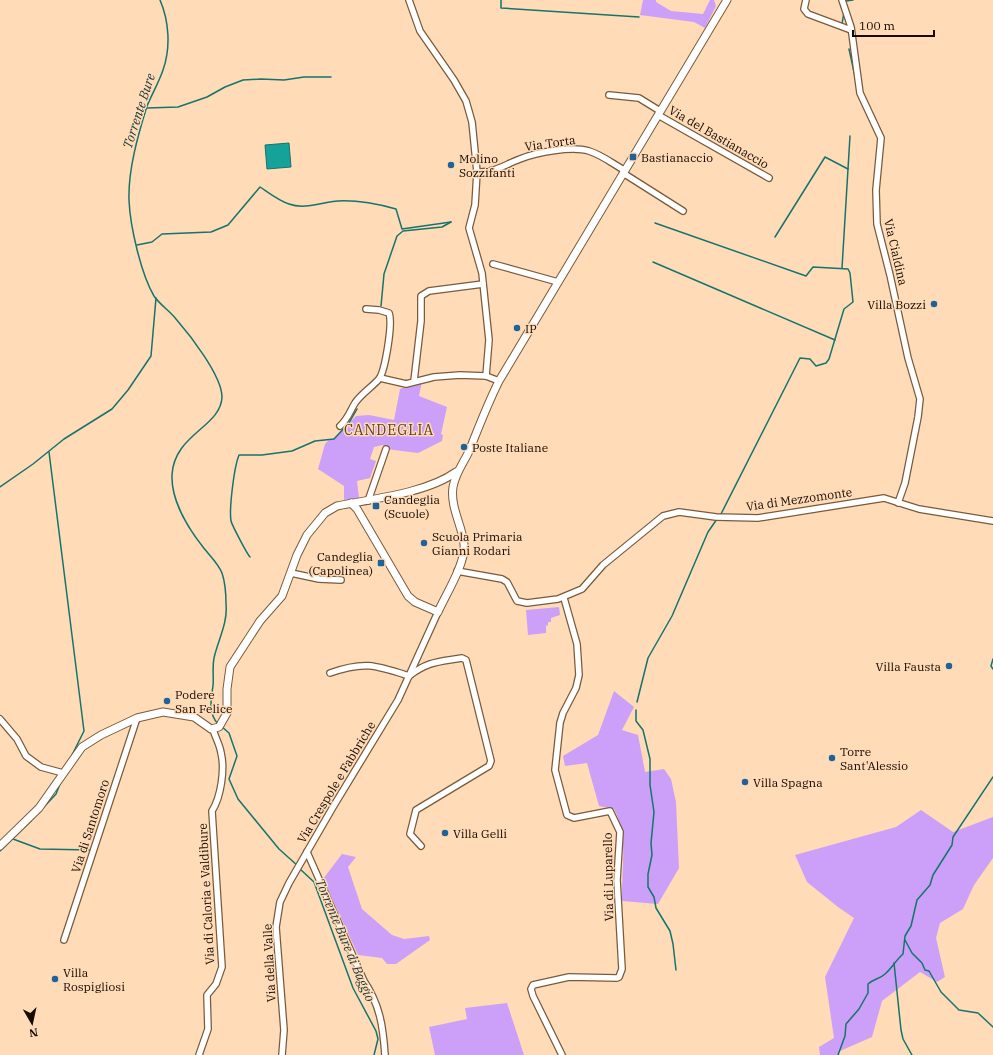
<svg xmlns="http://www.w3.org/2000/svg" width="993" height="1055" font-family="'IBM Plex Serif',serif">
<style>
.green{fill:#cca0f8}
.water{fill:#15a298;stroke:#15746b}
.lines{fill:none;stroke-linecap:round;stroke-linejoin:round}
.stream{stroke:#15746b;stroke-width:1.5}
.minor-casing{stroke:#795b3b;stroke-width:8}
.major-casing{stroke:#795b3b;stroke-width:9}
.minor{stroke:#fff;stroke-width:5.5}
.major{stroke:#fff;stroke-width:7}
.poi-dot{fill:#1f6297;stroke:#ffdbb8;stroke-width:1.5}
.labels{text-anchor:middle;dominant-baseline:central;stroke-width:3;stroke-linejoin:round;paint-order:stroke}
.street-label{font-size:12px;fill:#160a01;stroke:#ffdbb8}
.poi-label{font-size:12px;fill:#160a01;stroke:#ffdbb8;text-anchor:start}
.water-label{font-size:13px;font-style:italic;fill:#203a37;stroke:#ffdbb8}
.quarter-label{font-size:14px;letter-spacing:1px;fill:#5e4122;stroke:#ffdbb8}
</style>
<rect width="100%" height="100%" fill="#ffdbb8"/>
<g class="green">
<path d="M643,0H656V2L671,11L703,14L710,0H714L716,6L705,28L694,22L640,15Z"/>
<path d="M422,381L419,396L447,407L441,434L443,435L442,441L418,453L386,449L383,445L374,447L370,459L376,461L370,478L357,481L359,498L344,500V486L318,469L325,444L329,440L335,438L356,416L369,415L394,420L400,389Z"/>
<path d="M559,607L560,615L551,618V622H548V625L546,626V633L528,635L526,610Z"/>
<path d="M614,691L634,707L622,730L638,735L645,772L664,769L671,779L676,802L679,868L658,904L622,901C621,870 629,837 614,809L599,806L587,763L565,766L563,756L598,735Z"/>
<path d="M921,810L953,832L993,817V858L974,885L963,909L940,923L936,938L945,977L937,982L920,972L882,1001L872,1037L840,1051L839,1055H820L819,1047L834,1038L825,977L854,918L838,907L807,882L795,855L896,827Z"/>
<path d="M342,854L356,857L348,867L362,909L392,935L404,939L429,936L430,940L396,964H387L382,958L358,955L323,879Z"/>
<path d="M507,1003L524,1055H435L429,1027L467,1019L465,1008Z"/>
</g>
<path class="water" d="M289,143L291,167L267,169L265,145Z"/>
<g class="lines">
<g class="stream">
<path d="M160,0C169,21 171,47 163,70C159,82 152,94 147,106C138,135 128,170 129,200C130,226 141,274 154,296C160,305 170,311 176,319C190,335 222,376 222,397C221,427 174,434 172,475C171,500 188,528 203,547C209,555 218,563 222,573C225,582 226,594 226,604C228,623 218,640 214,658C212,668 214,677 213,686C211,699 208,713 218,724"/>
<path d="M501,0V8L639,17"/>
<path d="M845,4L846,1L853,0"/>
<path d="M842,24L844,12"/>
<path d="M849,49L856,81"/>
<path d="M147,108L178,107L207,97L225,87L243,80L261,79L284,80L304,77H331"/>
<path d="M655,223L806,276L813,267L848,269L850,273L853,302L844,309L829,359L826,363L816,366L810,359L800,358L720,516"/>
<path d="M775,237L825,157L848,169"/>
<path d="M137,245L152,242L162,234L211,232L228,225L260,187C269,193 279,201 289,204C305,210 322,202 338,201C357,200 378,204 396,209L402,229L451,222"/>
<path d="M653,262L835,340"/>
<path d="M842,268L850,136"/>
<path d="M381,306L384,274L397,236L403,231L442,227L451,222"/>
<path d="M49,452L84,731L72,755"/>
<path d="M0,487L33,464L64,439L112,409L128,390L151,356L156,298"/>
<path d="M250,557C247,554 232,525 231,521C229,509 234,467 239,455H262L292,451L315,441L334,439L349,423L357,409"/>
<path d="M993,659L991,666L993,669"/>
<path d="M637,702L648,658L672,616L708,532L717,519"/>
<path d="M636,710V721L643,730L650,759V785L654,812L651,843L652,855L648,874V887L654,897L656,908L670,931L673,944L676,970"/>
<path d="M221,726L229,733L237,756L229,779L238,799L279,849L298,866"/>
<path d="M43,808L56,794L60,784"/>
<path d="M13,839L40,849L91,850"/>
<path d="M0,851L31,821"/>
<path d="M300,869L314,882L353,988L376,1031L378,1039L374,1055"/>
<path d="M905,940L912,953L922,963L925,970L929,971L941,992L959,1010L978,1013L993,1027"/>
<path d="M894,963L901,1030L903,1039L912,1055"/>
<path d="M838,1055L845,1036L846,1024L859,1009L868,993V984C873,979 880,979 885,974C892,968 896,960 903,954L905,936L911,926L917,900L930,885L933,875L952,845L953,837L993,777"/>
</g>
<g class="minor-casing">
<g id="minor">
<path d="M409,0L420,31L454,80L466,101L472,122L477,172L475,205L469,228L482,273L489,340L486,376"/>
<path d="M806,0L804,9L808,14L851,30"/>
<path d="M842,0L851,27L860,93L881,138L876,190L877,224L890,275L908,358L920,399L918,417L905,483L898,503"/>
<path d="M609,95L639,98L660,111"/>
<path d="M658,115L769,178"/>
<path d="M477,172C494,173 504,165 520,159C537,152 572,146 589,151C602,155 613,164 624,170"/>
<path d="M623,173L683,211"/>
<path d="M493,264L558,282"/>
<path d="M380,378L406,384L434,377L460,375L486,376L499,381"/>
<path d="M414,381L421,321V296L429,291L483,284"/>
<path d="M340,426C348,419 350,411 355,403C361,394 372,387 379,379C385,371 393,324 389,313L379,310L366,309"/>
<path d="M368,501L386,449"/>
<path d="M457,571L502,579L507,582L517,601L527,603L558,599L582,589L603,565L663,516L679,512L716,517L758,518L884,498L919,509L993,521"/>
<path d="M291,573L319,579L341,580"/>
<path d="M330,673C364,661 375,665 409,676C428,661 439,662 462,658L466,660L491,761L489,766L416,810L410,834L421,846"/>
<path d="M0,719L17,739L26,756L41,767L63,773"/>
<path d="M307,852L364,981C380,1005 383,1026 385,1055"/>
<path d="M64,940L137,718"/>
<path d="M199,1055L208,1029L207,995L216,984L222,967L212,811C221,797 225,769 221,753C220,745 215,737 213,729"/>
<path d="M282,1055L284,1030L276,927L280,902L289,883L333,807L398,700L438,612"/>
<path d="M562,1055L533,996L531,989L533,985L569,977L617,978L619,977L622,969L617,880L620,832L610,811L574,818L567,815L555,770L560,723L563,713L576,688L579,675L577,644L564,598"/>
</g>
</g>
<g class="major-casing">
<g id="major">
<path d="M351,503L357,509L408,596L415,602L438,612C446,594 466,563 464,544C462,525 450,507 453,487C456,471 464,463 470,449C479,426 488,403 499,381L727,0"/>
<path d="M0,846L39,808L82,747L101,735L137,718L163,712L194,717L211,729L219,727L227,713V689L230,667L260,621L282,596L297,555L307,535L325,513L337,506C372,499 427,493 456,472"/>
</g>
</g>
<use href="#minor" class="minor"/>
<use href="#major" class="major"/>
</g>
<g class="poi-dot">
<rect x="629" y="153" width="8" height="8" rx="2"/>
<circle cx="451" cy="165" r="4"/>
<circle cx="934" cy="304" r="4"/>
<circle cx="517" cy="328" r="4"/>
<circle cx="464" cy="447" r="4"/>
<rect x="372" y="502" width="8" height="8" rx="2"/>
<circle cx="424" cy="543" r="4"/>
<rect x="377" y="559" width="8" height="8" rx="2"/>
<circle cx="949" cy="666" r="4"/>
<circle cx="167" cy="701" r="4"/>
<circle cx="832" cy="758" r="4"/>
<circle cx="745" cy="782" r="4"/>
<circle cx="445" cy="833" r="4"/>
<circle cx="55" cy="979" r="4"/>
</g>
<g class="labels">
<g class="street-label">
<text transform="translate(719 137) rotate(30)">Via del Bastianaccio</text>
<text transform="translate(550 143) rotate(-8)">Via Torta</text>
<text transform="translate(896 252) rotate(77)">Via Cialdina</text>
<text transform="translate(799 499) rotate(-8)">Via di Mezzomonte</text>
<text transform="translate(336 782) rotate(-59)">Via Crespole e Fabbriche</text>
<text transform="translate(90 826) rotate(-72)">Via di Santomoro</text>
<text transform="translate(608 877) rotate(-91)">Via di Luparello</text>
<text transform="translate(206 894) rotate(-93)">Via di Caloria e Valdibure</text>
<text transform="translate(269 963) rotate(-93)">Via della Valle</text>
</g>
<g class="poi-label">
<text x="641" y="157">Bastianaccio</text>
<text x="459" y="158">Molino<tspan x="459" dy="14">Sozzifanti</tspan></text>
<text x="926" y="304" text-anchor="end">Villa Bozzi</text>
<text x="525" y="328">IP</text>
<text x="472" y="447">Poste Italiane</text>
<text x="384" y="499">Candeglia<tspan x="384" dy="14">(Scuole)</tspan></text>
<text x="432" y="536">Scuola Primaria<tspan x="432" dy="14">Gianni Rodari</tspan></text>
<text x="373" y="556" text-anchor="end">Candeglia<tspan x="373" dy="14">(Capolinea)</tspan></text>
<text x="941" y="666" text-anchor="end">Villa Fausta</text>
<text x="175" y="694">Podere<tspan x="175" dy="14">San Felice</tspan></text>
<text x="840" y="751">Torre<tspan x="840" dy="14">Sant'Alessio</tspan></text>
<text x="753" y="782">Villa Spagna</text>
<text x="453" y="833">Villa Gelli</text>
<text x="63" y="972">Villa<tspan x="63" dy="14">Rospigliosi</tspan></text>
</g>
<g class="water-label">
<text transform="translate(139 111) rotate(-72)">Torrente Bure</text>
<text transform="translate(345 940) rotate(67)">Torrente Bure di Baggio</text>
</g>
<g class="quarter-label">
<text x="389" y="430">CANDEGLIA</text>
</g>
</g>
<g transform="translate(32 1023) rotate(171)" stroke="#ffdbb8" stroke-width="3" paint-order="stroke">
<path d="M0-3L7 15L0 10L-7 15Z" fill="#160a01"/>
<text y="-6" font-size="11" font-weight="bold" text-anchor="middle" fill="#160a01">N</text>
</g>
<path d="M853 30v6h81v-6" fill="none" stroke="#160a01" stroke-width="2"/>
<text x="859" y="30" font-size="12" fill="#160a01" stroke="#ffdbb8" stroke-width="3" paint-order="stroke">100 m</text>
</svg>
